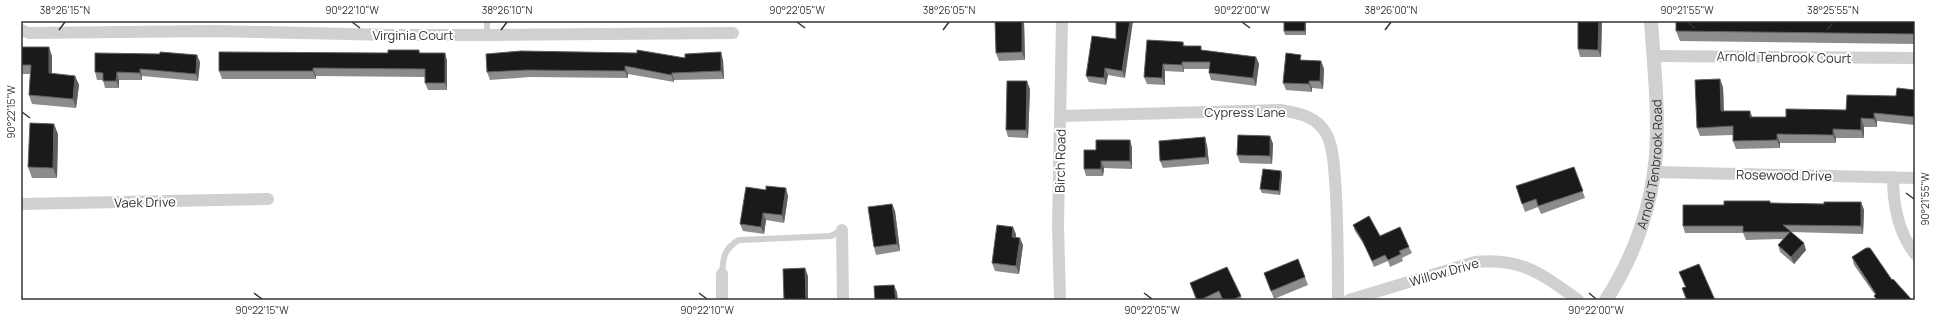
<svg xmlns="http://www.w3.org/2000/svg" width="1936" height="321" font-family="Manrope,sans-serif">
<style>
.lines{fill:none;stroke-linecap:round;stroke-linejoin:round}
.service{stroke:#d0d0d0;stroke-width:6}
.minor{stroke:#d0d0d0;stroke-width:12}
.tertiary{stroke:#d0d0d0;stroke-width:14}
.wall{fill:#8c8c8c}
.shaded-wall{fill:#5f5f5f}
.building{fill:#1a1a1a;stroke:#5f5f5f}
.ticks{fill:none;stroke:#333;stroke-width:1.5}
.labels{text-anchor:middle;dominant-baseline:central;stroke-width:4;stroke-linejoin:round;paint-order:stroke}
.street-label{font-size:13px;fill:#333;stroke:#fff}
.neatline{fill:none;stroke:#333;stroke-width:1.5}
.ticks-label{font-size:10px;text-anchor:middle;fill:#333}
</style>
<rect width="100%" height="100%" fill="#fff"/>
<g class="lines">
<g class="service">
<path d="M487,35V21"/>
<path d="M722,274C723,258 724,248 739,240L831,236L842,230"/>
</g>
<g class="minor">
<path d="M21,30L29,33L215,31L393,35H487L733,33"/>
<path d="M1653,56L1915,58"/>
<path d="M1061,116L1280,110C1299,113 1317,116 1327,135C1333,148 1334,165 1335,180C1338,220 1338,260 1338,300"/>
<path d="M1654,172L1915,178"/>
<path d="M1893,177C1893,205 1898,232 1915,254"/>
<path d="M21,204L268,199"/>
<path d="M842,230L843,300"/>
<path d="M722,274V300"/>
<path d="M1060,300L1058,225L1062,21"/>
<path d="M1349,300L1475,262C1522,257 1543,275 1578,300"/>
</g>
<path class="tertiary" id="s1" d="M1606,300C1634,257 1652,206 1656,155C1659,111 1654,65 1651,21"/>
</g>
<g class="wall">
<path d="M1024,21L1025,60L999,61L996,53Z"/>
<path d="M1284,21H1306V35H1285L1284,31Z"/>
<path d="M1602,21L1601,57H1580L1578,49Z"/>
<path d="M1915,21V44L1680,41L1676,31Z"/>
<path d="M1116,39L1125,78L1108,75L1106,85L1089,82L1086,76Z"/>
<path d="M1183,42L1185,46L1203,50L1256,57L1259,64L1256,86L1211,80L1209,73V69H1184V72L1165,71V85L1147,84L1144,77Z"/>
<path d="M21,47L52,56V74L75,76L79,85L76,108L32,104L29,95L30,74H22L21,72Z"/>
<path d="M419,50L420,53H445L447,61V90H428L425,83V77L316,76V79H222L219,71Z"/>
<path d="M685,58L723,60L724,79L674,80V82L628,74V78L530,77L490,80L487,72Z"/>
<path d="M1303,60L1321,61L1324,69L1323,89L1312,88V92L1286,90L1283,83Z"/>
<path d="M200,62L198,81L142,76V80H119V88H105L103,80H97L95,72Z"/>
<path d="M1723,87L1724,111L1753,117H1786L1846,110L1915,90V125L1877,121V127H1864V138H1836V143H1780V148L1736,149L1733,141V135L1700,136L1697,128Z"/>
<path d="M1030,89L1028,138L1008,137L1006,130Z"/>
<path d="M58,134L57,178H32L28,167Z"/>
<path d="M1270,136L1273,144L1272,164L1240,163L1237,155Z"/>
<path d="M1130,140L1132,148V169L1104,168L1103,176H1086L1084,169L1096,150Z"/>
<path d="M1207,145L1209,164L1163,168L1160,161Z"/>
<path d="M1574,167L1585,198L1541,214L1538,207L1525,212L1516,186Z"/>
<path d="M1281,171L1282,175L1280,195L1262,193L1260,189Z"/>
<path d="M788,196L784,223L766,220L764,234L743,231L740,224Z"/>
<path d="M1861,202L1864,210L1863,234L1791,232L1806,250L1794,264L1780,252L1778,245L1783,239L1746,240L1743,233H1685L1683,226L1724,205L1771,203L1824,204Z"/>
<path d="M892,204L895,211L900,251L876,255L874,247Z"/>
<path d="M1353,225L1380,236L1409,247L1412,253L1402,258L1403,261L1390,267L1388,261L1374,267L1365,246L1355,231Z"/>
<path d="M1016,234V237L1023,245L1019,274L995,271L992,263Z"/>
<path d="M1852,257L1892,280L1912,300H1876L1874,296L1875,295L1854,265Z"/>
<path d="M1679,272L1715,300H1686L1682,288L1685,287Z"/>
<path d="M1264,273L1305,277L1308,285L1274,299Z"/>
<path d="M1190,283L1241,296L1242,300H1223L1222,299L1219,300H1196Z"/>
</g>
<g class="shaded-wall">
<path d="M1022,21H1024L1025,60L1022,52Z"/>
<path d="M1130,21H1133L1125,78L1122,71Z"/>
<path d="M1305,21H1306V35L1305,31Z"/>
<path d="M1599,21H1602L1601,57L1598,50Z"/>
<path d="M49,47L52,56V83L49,73Z"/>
<path d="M721,52L723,60L724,79L721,71Z"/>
<path d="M445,53L447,61V90L445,83Z"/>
<path d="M197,55L200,62L198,81L196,74Z"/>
<path d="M1256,57L1259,64L1256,86L1253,78Z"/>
<path d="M1321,61L1324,69L1323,89L1320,81Z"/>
<path d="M1182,62L1184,69V72L1182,65Z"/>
<path d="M1163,64L1165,71V85L1162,78Z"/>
<path d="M625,66L628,74V78L625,71Z"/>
<path d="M313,68L316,76V79L313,71Z"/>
<path d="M1105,68L1108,75L1106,85L1104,78Z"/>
<path d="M140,69L142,76V80L140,73Z"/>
<path d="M117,72L119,80V88L116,81Z"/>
<path d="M672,73L674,80V82L671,75Z"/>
<path d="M75,76L79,85L76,108L73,99Z"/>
<path d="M1720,79L1723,87L1724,119L1721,111Z"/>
<path d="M1027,81L1030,89L1028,138L1026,130Z"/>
<path d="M1309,81L1312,88V92L1309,84Z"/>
<path d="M1750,111L1753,119L1750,117Z"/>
<path d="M1874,113L1877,121V127L1874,119Z"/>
<path d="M1861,118L1864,127V138L1861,130Z"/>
<path d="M54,124L58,134L57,178L53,168Z"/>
<path d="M1833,129L1836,138V143L1833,135Z"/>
<path d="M1777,134L1780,143V148L1777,140Z"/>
<path d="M1270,136L1273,144L1272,164L1270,156Z"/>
<path d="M1205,137L1207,145L1209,164L1206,157Z"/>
<path d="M1130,140L1132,148V169L1130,161Z"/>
<path d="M1101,161L1104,168L1103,176L1101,169Z"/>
<path d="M1281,171L1282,175L1280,195L1279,191Z"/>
<path d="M786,188L788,196L784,223L782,215Z"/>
<path d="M1861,202L1864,210L1863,234L1861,226Z"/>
<path d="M892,204L895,211L900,251L897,244Z"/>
<path d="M763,213L766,220L764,234L761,227Z"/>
<path d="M1013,227L1016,234L1015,244L1012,237Z"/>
<path d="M1020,238L1023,245L1019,274L1016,266Z"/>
<path d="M1804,243L1806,250L1794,264L1791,257Z"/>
<path d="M805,268L808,276V300H806Z"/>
<path d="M894,285L897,292L898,300H896Z"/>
</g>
<g class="building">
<path d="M995,21H1022V52L996,53Z"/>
<path d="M1116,21H1130L1122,71L1105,68L1104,78L1086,76L1092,36L1116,39Z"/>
<rect x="1284" y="21" width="21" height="10"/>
<path d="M1578,21H1599L1598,50L1578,49Z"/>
<path d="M1676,21H1915V34L1676,31Z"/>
<path d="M1147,40L1183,42V46H1201V50L1256,57L1253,78L1209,73L1210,62H1182V65L1163,64L1162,78L1144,77Z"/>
<path d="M21,47H49V73L75,76L73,99L29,95L31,65H21Z"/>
<path d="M388,50H419V53H445V83H425V69L313,68V71H219V52L388,53Z"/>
<path d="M637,50L685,58V54L721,52V71L672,73L671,75L625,66V71L527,70L487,72L486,54L521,51L637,53Z"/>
<path d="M160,52L197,55L196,74L140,69V73L117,72L116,81H103V73L95,72V53L160,54Z"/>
<path d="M1286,53L1301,55L1300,60L1321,61L1320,81H1309V84L1283,83Z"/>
<path d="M1720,79L1721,111H1750V117H1786V109L1846,110L1847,95L1896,96L1897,88L1915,90V117L1874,113V119L1861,118V130L1833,129V135L1777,134V140L1733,141V126L1697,128L1695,80Z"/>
<path d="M1007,81H1027L1026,130H1006Z"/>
<path d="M30,123L54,124L53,168L28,167Z"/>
<path d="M1238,135L1270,136V156L1237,155Z"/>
<path d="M1205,137L1206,157L1160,161L1159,141Z"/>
<path d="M1096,140H1130V161H1101V169H1084V150H1096Z"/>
<path d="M1574,167L1583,191L1538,206L1536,199L1522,204L1516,186Z"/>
<path d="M1263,169L1281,171L1279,191L1260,189Z"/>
<path d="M766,186L786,188L782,215L763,213L761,227L740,224L746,187L766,190Z"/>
<path d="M1724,201H1770V203L1824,204V202H1861V226L1783,225L1804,243L1791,257L1778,245L1790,232H1743V226H1683V205H1724Z"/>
<path d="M892,204L897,244L874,247L868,207Z"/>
<path d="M1369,216L1380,236L1400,227L1409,247L1399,251L1401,254L1388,260L1385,255L1372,261L1362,240L1353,225Z"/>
<path d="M997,225L1013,227L1012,237L1020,238L1016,266L992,263Z"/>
<path d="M1866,248H1870L1892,280L1893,279L1912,300H1878L1874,296L1876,294L1852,257Z"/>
<path d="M1298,259L1305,277L1271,291L1264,273Z"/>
<path d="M1699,264L1715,300H1687L1682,288L1686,287L1679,272Z"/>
<path d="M1227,267L1241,296L1232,300H1223L1219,291L1200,300H1197L1190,283Z"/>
<path d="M805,268L806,300H784L783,269Z"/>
<path d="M894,285L896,300H875L874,286Z"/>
</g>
<path class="ticks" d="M352,22L360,28M797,22L805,28M1242,22L1250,28M1687,22L1695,28M59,30L65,22M501,30L507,22M943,30L949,22M1385,30L1391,22M1827,30L1833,22M22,112L30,118M1906,193L1914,199M254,293L262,299M699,293L707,299M1144,293L1152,299M1589,293L1596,299"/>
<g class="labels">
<g class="street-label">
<text x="413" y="35">Virginia Court</text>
<text transform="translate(1784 57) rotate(1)">Arnold Tenbrook Court</text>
<text x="1245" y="112">Cypress Lane</text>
<text transform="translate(1060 161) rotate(-89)">Birch Road</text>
<text stroke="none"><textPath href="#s1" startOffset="145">Arnold Tenbrook Road</textPath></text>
<text transform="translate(1784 175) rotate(1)">Rosewood Drive</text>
<text transform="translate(145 202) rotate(-1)">Vaek Drive</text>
<text transform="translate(1444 272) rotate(-16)">Willow Drive</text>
</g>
</g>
<rect width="1936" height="321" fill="none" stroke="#ffffff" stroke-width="44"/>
<rect x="22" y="22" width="1892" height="277" class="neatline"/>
<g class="ticks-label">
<text x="65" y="14">38°26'15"N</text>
<text x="352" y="14">90°22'10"W</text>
<text x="507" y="14">38°26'10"N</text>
<text x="797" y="14">90°22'05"W</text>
<text x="949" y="14">38°26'05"N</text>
<text x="1242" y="14">90°22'00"W</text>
<text x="1391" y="14">38°26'00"N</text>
<text x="1687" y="14">90°21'55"W</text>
<text x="1833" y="14">38°25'55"N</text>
<text transform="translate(11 112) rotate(-90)" y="4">90°22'15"W</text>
<text transform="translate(1925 199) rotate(-90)" y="4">90°21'55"W</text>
<text x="262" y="314">90°22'15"W</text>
<text x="707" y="314">90°22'10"W</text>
<text x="1152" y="314">90°22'05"W</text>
<text x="1596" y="314">90°22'00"W</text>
</g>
</svg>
